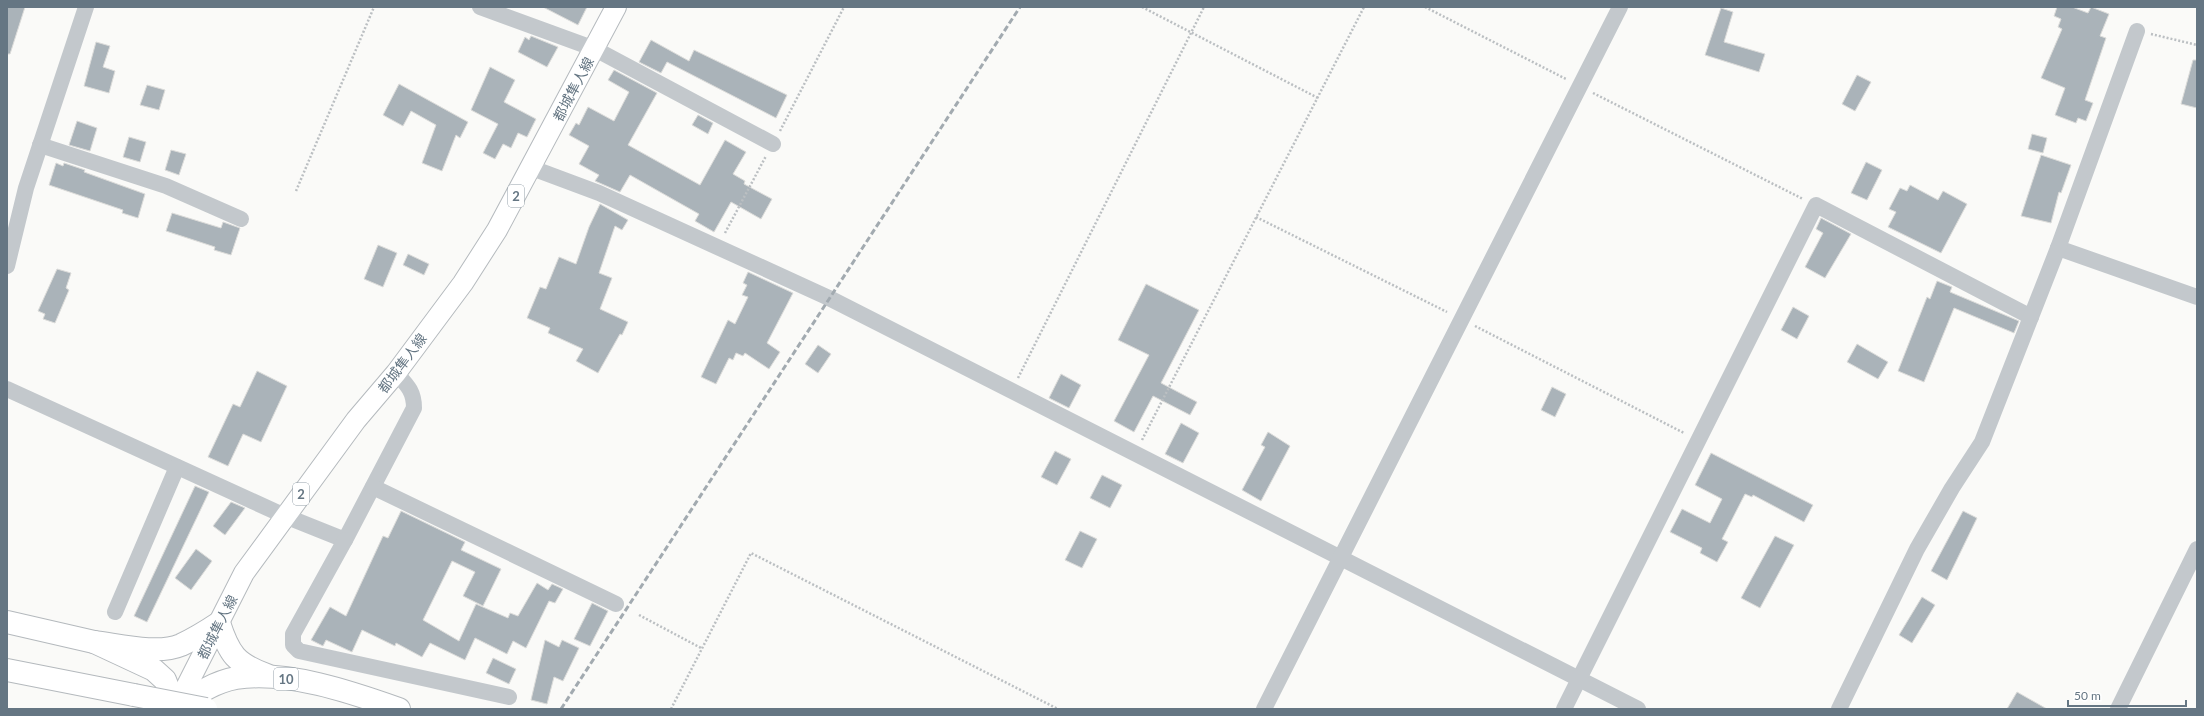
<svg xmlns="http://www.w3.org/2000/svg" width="2204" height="716" font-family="Lato,'Noto Sans JP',sans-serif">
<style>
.building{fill:#aab3b9;stroke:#dcdcda}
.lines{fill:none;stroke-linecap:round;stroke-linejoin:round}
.major-casing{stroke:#b5babe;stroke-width:22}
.highway-casing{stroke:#b4b9bd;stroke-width:24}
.path{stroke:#bbbfc2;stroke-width:2.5;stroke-dasharray:2 2;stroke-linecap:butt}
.minor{stroke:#c3c8cc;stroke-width:16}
.major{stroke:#fff;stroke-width:20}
.highway{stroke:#fff;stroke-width:22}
.rail{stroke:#a2aab0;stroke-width:3;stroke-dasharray:6 3;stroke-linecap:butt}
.highway-bridge-casing{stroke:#b4b9bd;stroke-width:24;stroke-linecap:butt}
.highway-bridge{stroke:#fff;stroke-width:22}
.labels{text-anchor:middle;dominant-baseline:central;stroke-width:4;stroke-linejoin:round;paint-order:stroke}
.shield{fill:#fff;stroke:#939fa8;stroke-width:1}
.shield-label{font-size:13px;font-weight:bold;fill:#657683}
.street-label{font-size:14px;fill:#657683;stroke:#fff}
</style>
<rect width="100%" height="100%" fill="#fafaf8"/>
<g class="building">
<path d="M7,7H25L10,54H7Z"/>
<path d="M543,7H587L578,25Z"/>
<path d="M2057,7H2072L2088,13L2091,7L2109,14L2100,36L2106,38L2085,100L2093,103L2086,121L2078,118L2076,123L2055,115L2065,88L2041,78L2062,29L2058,27L2061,19L2054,16Z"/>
<path d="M1721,8L1733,12L1724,42L1765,54L1759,72L1705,55Z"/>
<path d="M531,36L558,47L547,67L518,52L525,37L529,40Z"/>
<path d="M651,40L689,61L694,50L787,95L776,118L667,62L661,73L639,62Z"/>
<path d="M96,42L110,46L103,67L115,71L109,93L84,86Z"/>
<path d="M2193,60H2197V108L2181,104Z"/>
<path d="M490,67L515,80L504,102L536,119L527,137L518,133L511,148L503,144L495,159L483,153L498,124L471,110Z"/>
<path d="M614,70L657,93L628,145L700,185L725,140L746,152L733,174L745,181L744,184L772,199L761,219L731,202L714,232L695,221L699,214L630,175L620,192L595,181L599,175L579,164L589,146L569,135L576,123L579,125L588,107L614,121L629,92L608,80Z"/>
<path d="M1857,75L1871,82L1855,111L1842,104Z"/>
<path d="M399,84L468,122L460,138L456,135L442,171L422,163L436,125L411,111L403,126L383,115Z"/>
<path d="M147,85L165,90L159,110L140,105Z"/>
<path d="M698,115L713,123L708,134L692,125Z"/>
<path d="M77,121L97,128L90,151L69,145Z"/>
<path d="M2032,134L2047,138L2043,153L2028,149Z"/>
<path d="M129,137L146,142L140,162L123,157Z"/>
<path d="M171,150L186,154L179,175L165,170Z"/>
<path d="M2041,155L2071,165L2061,193L2059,192L2051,223L2021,216Z"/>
<path d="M1866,162L1882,170L1867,200L1851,193Z"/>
<path d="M56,163L63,166L64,163L85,170L84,172L145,194L138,218L122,213L123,210L49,185Z"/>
<path d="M1910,185L1938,200L1943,191L1967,204L1941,253L1888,227L1896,212L1889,209L1900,188L1907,191Z"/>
<path d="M600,204L628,220L622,230L615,226L599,273L612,278L600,309L628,322L622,335L620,334L598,373L576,361L583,349L548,333L550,328L527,318L540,287L546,289L559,257L576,264L589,227Z"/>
<path d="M172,213L221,228L223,222L240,228L231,255L214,250L215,247L166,231Z"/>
<path d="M1821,218L1851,234L1825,278L1805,267L1823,233L1816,229Z"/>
<path d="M378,245L397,253L383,287L364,279Z"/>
<path d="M408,254L429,264L424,275L403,265Z"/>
<path d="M57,269L71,273L66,288L69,290L55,323L43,319L45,314L38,311Z"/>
<path d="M748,272L793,293L767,343L780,352L769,369L745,353L743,356L736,353L733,360L729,358L716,384L701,377L728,320L735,324L748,297L742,295L747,285L743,283Z"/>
<path d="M1937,281L1952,287L1950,292L2019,321L2014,333L1954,308L1924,382L1898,371L1927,297L1930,299Z"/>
<path d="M1146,284L1199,310L1161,383L1197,402L1190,415L1153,396L1134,432L1114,421L1149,355L1118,340Z"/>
<path d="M1793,307L1809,316L1797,339L1781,330Z"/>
<path d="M1857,344L1888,362L1878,379L1847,362Z"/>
<path d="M818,345L831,354L818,373L805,364Z"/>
<path d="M257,371L287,386L261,442L243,434L228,466L208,457L233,404L240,407Z"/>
<path d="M1061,374L1081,385L1069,408L1049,398Z"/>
<path d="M1552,387L1566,394L1555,417L1541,410Z"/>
<path d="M1181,423L1199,433L1183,463L1165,454Z"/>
<path d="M1268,432L1290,446L1261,501L1242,490L1265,447L1261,445Z"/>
<path d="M1055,451L1071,459L1057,485L1041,477Z"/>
<path d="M1711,453L1813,505L1804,522L1753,495L1752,497L1745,494L1722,539L1728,542L1717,562L1700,553L1702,548L1670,532L1682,509L1710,523L1722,499L1695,485Z"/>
<path d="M1102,475L1122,485L1110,508L1090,498Z"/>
<path d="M195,486L209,492L147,622L134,616Z"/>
<path d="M231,502L245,508L225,535L213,526Z"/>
<path d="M401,511L465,542L461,550L501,569L483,606L463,596L475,572L452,561L423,620L459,641L476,604L508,618L510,613L518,616L537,583L548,590L552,584L563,589L555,603L549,601L526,648L513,641L507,654L475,638L465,660L430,643L422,657L396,643L395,646L362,630L352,652L326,640L323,646L311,640L330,607L346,616L383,536L388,538Z"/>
<path d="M1963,511L1977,518L1947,580L1931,571Z"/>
<path d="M1080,531L1097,539L1082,568L1065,560Z"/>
<path d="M1775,536L1794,545L1760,608L1741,598Z"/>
<path d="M196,549L212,561L191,590L175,578Z"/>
<path d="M1922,597L1935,605L1912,643L1899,635Z"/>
<path d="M592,603L608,611L590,646L574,639Z"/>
<path d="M545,640L559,647L562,640L579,648L563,681L554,677L547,704L531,700Z"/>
<path d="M493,658L516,669L509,684L486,673Z"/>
<path d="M2017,692L2047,709H2007Z"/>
</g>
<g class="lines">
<g class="major-casing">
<path id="major" d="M175,709L244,573L356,420L396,373L463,283L497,230L616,7"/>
</g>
<g class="highway-casing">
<g id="highway">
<path d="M7,622L94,642L154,670L165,680L171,695L172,709"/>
<path d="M94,642C119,645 158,655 181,645C194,639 207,631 219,623C229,654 236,664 267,675"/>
<path d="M7,670L134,695"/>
<path d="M178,709C194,695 214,682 236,678C287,670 351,692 399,709"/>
</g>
</g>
<g class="path">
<path d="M1142,7L1318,98"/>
<path d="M1425,7L1566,79"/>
<path d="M2151,34L2197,45"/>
<path d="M1593,93L1803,199"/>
<path d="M780,131L844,7"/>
<path d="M296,191L374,7"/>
<path d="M1256,217L1447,312"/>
<path d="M725,233L766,156"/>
<path d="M1475,326L1684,433"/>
<path d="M1018,378L1204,7"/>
<path d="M1142,440L1364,7"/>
<path d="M639,615L701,648"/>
<path d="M671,709L751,553L1058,709"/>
</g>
<g class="minor">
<path d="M480,7L595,49L773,144"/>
<path d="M40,145L166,186L241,219"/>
<path d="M532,168L599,193L829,298L1638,709"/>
<path d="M2058,248L2197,297"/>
<path d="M7,266L26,188L86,7"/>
<path d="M7,389L285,516L345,540L414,408C414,391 407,385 396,373"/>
<path d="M373,487L616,604"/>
<path d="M345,540L293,634V645L299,651L509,697"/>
<path d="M115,612L177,467"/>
<path d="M1264,709L1620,7"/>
<path d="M1564,709L1816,205L2031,317"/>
<path d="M1839,709L1917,549L1952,488L1982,442L2058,248L2137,31"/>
<path d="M2118,709L2197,549"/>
</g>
<use href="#major" class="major"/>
<use href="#highway" class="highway"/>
<path class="rail" d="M561,709L1020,7"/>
<g class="highway-bridge-casing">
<path id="highway-bridge" d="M134,695L206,709"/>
</g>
<use href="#highway-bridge" class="highway-bridge"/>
</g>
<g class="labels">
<g class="shield">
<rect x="508" y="185" width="16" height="22" rx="3"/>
<rect x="293" y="483" width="16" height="22" rx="3"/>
<rect x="274" y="668" width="24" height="22" rx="3"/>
</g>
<g class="shield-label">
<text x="516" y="196">2</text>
<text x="301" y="494">2</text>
<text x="286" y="679">10</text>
</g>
<g class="street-label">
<text transform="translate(573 89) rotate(-62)">都城隼人線</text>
<text transform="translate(402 363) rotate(-53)">都城隼人線</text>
<text transform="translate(217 627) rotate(-63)">都城隼人線</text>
</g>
</g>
<rect width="2204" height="716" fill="none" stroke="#657683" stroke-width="16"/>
<path d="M2068 700v6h118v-6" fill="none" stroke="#657683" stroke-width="2"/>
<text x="2074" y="700" font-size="12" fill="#657683" stroke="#ffffff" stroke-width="3" paint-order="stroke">50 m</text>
</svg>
